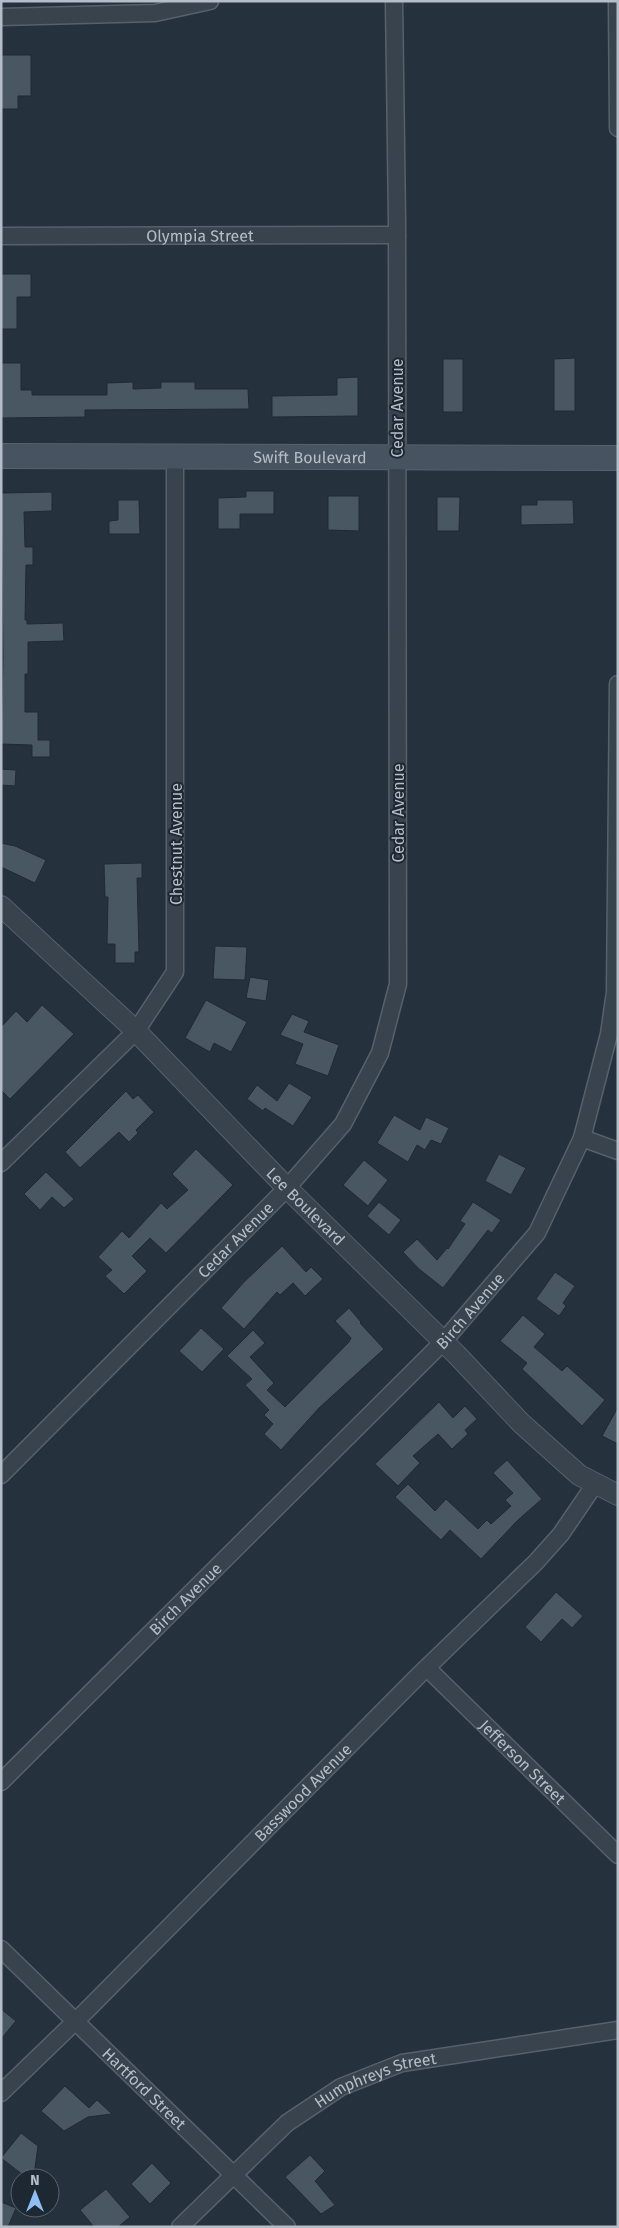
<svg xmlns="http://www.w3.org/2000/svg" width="619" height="2228" font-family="'Fira Sans',sans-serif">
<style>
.building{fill:#495763;stroke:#202a34}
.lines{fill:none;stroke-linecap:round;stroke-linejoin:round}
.minor-casing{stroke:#57616b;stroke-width:19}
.tertiary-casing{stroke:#57616b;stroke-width:22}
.secondary-casing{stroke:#57616b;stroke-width:26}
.minor{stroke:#39434d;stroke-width:16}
.tertiary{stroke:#39434d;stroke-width:20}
.secondary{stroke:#475360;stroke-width:24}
.labels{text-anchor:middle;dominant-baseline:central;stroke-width:4;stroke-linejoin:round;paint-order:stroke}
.street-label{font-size:16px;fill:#b5bec8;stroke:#1e2832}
</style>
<rect width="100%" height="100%" fill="#25313d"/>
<g class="building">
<path d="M1,55H31V96H18V109H1Z"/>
<path d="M1,274H31V297H17V329H1Z"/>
<path d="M575,358V411H554V359Z"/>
<rect x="443" y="359" width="20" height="53"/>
<path d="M1,363H21V390H32V395H107V383L133,382V389L161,388V382H195V389H248L249,409L85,410V417L1,418Z"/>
<path d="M358,377V416L272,417V396L337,395V378Z"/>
<path d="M246,491H274V514H240V529H218V498L246,497Z"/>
<path d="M52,492V511L24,512L25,547H33V565H26L25,620H27V624L63,623L64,641L28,642V674H25V712H38V740H50V757H32V745L1,744L3,658L1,493Z"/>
<path d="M328,496H359V531L328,530Z"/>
<path d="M437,497H460L459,531H437Z"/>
<path d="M118,500H139L140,534H109V521L118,520Z"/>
<path d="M537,500H573L574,524L521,525V505H537Z"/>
<path d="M1,769L16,770L15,786L1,785Z"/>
<path d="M1,843L15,846L46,860L35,883L1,867Z"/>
<path d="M142,863V878H137L139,952H135V963H115V944H107L108,897H105L104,864Z"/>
<path d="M215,946L247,947L245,980L213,979Z"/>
<path d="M250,977L269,980L266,1001L246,998Z"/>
<path d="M206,1000L247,1022L231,1052L214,1043L210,1052L185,1038Z"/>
<path d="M42,1005L74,1034L10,1099L1,1090V1027L16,1011L27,1022Z"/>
<path d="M292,1014L309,1021L304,1032L339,1045L328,1076L295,1064L303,1044L280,1035Z"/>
<path d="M289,1083L312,1097L293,1126L265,1108L263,1111L247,1099L257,1085L277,1101Z"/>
<path d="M126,1091L133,1099L138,1095L154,1112L136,1130L138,1133L129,1142L119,1132L80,1168L65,1152Z"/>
<path d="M394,1115L420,1130L426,1117L449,1128L441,1144L431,1140L425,1150L417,1145L408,1162L377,1143Z"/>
<path d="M196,1149L233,1185L166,1253L150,1238L132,1256L147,1271L124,1294L105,1276L112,1270L98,1257L122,1231L129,1238L161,1203L167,1209L188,1190L172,1174Z"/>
<path d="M499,1154L526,1168L511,1195L485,1181Z"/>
<path d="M364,1160L388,1180L368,1206L343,1185Z"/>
<path d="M46,1172L74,1199L64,1208L52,1197L40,1210L24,1194Z"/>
<path d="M379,1202L401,1220L389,1235L367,1216Z"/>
<path d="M473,1202L501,1220L492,1233L488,1230L443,1288L419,1269L403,1252L417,1239L437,1260L447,1248L448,1249L465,1224L460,1221Z"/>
<path d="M282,1246L306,1272L311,1267L323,1279L305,1296L293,1283L280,1295L277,1292L244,1329L221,1308L244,1282Z"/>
<path d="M555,1272L575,1286L563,1303L566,1306L559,1316L536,1299Z"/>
<path d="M349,1308L361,1322L360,1323L384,1349L319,1408L281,1450L264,1434L273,1424L264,1415L269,1410L245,1385L252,1379L227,1356L253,1330L265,1343L250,1357L274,1383L267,1390L285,1407L349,1342L351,1338L335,1321Z"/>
<path d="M523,1315L545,1334L534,1347L562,1371L567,1366L605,1400L582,1426L522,1369L527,1363L500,1341Z"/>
<path d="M201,1328L224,1349L202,1372L179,1351Z"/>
<path d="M439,1402L453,1418L465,1406L477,1419L465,1430L468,1434L452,1449L438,1434L413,1456L420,1463L398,1486L375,1464Z"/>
<path d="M618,1407V1444L602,1436Z"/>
<path d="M507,1460L542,1499L518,1520L481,1559L450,1530L441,1540L395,1497L408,1484L435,1511L446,1499L478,1529L487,1520L491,1524L511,1506L505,1500L513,1493L493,1473Z"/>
<path d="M556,1592L583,1616L572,1628L562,1619L541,1642L525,1627Z"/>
<path d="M1,2009L16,2021L1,2039Z"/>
<path d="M65,2086L89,2108L97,2100L112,2114L88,2117L64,2131L41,2111Z"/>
<path d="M21,2133L38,2146L35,2168L27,2178L1,2158Z"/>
<path d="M310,2155L325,2171L315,2181L335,2205L321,2214L285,2177Z"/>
<path d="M152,2163L171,2183L150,2204L131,2184Z"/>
<path d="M106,2189L130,2217L118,2227H94L80,2210Z"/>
<path d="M1,2202L16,2208L8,2227H1Z"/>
</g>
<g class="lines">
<g class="minor-casing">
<g id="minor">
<path d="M617,1L618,128"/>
<path d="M1,17L155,13L210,1"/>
<path id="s1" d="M1,236L397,235"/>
<path d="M582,1138L618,1151"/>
<path d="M1,1163L136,1031L175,972V456"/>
<path id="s2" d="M1,1475L287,1188L343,1124L380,1053L398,984L397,220L394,1"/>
<path id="s3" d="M427,1668L618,1855"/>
<path id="s4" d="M1,1782L443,1342L537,1233L582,1138L609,1034L615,992L618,684"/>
<path id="s5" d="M1,1949L287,2227"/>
<path id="s6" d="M1,2093L86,2011L417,1677L536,1562L561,1534L595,1484"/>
<path id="s7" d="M180,2227L287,2123L341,2087L402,2063L618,2030"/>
</g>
</g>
<g class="tertiary-casing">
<g id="tertiary">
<path id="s8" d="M1,906L136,1031L287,1188L456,1354L521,1423L579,1475L618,1495"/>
</g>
</g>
<g class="secondary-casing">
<g id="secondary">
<path id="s9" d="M1,456L618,458"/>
</g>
</g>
<use href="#minor" class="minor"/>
<use href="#tertiary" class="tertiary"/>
<use href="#secondary" class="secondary"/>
</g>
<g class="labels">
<g class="street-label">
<text stroke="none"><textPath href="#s1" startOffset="199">Olympia Street</textPath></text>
<text transform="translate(397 408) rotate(-90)">Cedar Avenue</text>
<text stroke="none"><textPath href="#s9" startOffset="309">Swift Boulevard</textPath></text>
<text transform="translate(398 813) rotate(-90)">Cedar Avenue</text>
<text transform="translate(176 844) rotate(-90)">Chestnut Avenue</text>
<text stroke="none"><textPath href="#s8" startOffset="428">Lee Boulevard</textPath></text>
<text stroke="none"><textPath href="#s2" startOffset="332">Cedar Avenue</textPath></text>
<text stroke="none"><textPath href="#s4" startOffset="665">Birch Avenue</textPath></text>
<text stroke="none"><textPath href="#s4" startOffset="260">Birch Avenue</textPath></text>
<text stroke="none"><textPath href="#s3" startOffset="134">Jefferson Street</textPath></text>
<text stroke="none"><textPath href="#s6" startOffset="426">Basswood Avenue</textPath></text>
<text stroke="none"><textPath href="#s7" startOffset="249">Humphreys Street</textPath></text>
<text stroke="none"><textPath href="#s5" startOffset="200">Hartford Street</textPath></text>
</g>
</g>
<rect width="619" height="2228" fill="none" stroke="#b5bec8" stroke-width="5"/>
<g transform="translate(35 2193)"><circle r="24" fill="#1e2832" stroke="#5a646e"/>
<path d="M0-4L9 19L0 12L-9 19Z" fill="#8ebef4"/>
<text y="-8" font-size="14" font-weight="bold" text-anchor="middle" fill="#b5bec8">N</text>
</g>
</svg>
